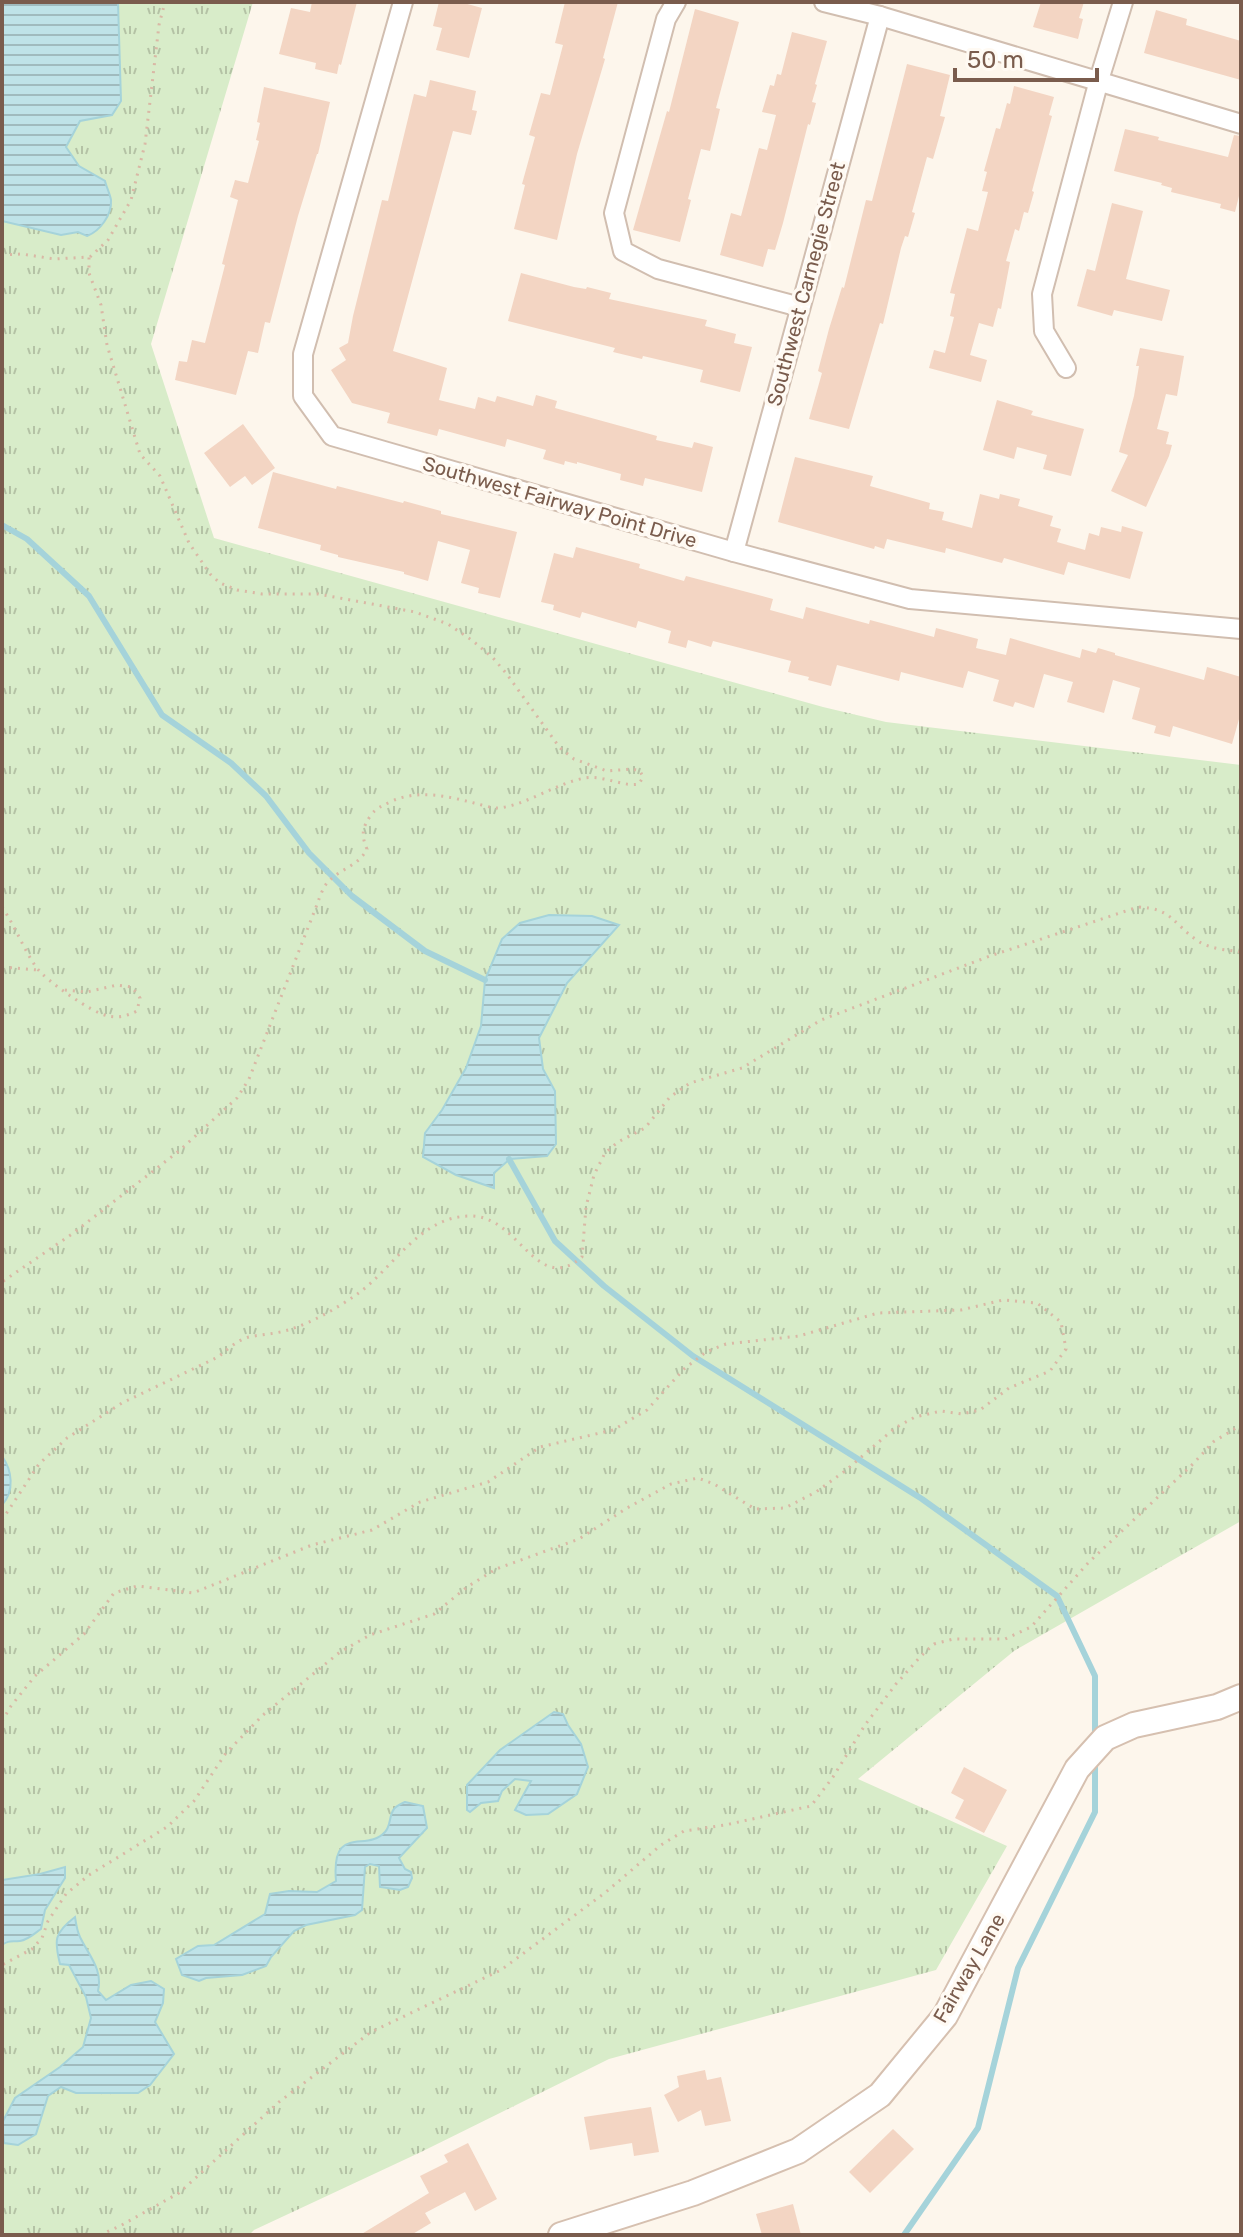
<svg xmlns="http://www.w3.org/2000/svg" width="1243" height="2237" font-family="Rubik,sans-serif">
<style>
.grass{fill:url(#grass-tufts)}
.water{fill:url(#water-rules);stroke:#a5d3da;stroke-width:2}
.lines{fill:none;stroke-linecap:round;stroke-linejoin:round}
.stream{stroke:#a5d3da;stroke-width:6}
.building{fill:#f3d5c3}
.street-casing{stroke:#d1beb0;stroke-width:22}
.secondary-casing{stroke:#d6c0b0;stroke-width:28}
.path{stroke:#d9b8a5;stroke-width:3;stroke-dasharray:2 6;stroke-linecap:butt}
.street{stroke:#fff;stroke-width:18}
.secondary{stroke:#fff;stroke-width:24}
.labels{text-anchor:middle;dominant-baseline:central;stroke-width:7;stroke-linejoin:round;paint-order:stroke}
.street-label{font-size:20px;fill:#7a5c4d;stroke:#fffaf3}
</style>
<defs>
<pattern id="grass-tufts" width="24" height="20" patternUnits="userSpaceOnUse" patternTransform="scale(2)"><rect width="24" height="20" fill="#d8ecc9"/><path d="M3 7l-1-3M5 7V3M7 7l1-3M15 17l-1-3M17 17v-4M19 17l1-3" fill="none" stroke="#b4c2a5"/></pattern>
<pattern id="water-rules" width="6" height="5" patternUnits="userSpaceOnUse" patternTransform="scale(2)"><rect width="6" height="5" fill="#bfe3e8"/><path d="M0 2.5h6" fill="none" stroke="#a0bbbe"/></pattern>
</defs>
<rect width="100%" height="100%" fill="#fdf6ec"/>
<path class="grass" d="M2,2H253L151,344L214,538L823,707L886,722L1241,765V1521L1014,1651L858,1779L1007,1846L936,1970L609,2059L421,2152L254,2230L249,2235H2Z"/>
<g class="water">
<path d="M2,2H118L121,101L112,115L80,121L66,147L79,166L105,181C106,186 110,194 111,200C112,215 100,231 87,236L78,232L61,235L2,221Z"/>
<path d="M549,915L592,916L619,925L567,983L539,1038L543,1069L555,1091L556,1144L547,1156L510,1159L494,1173V1188L456,1175L423,1157L425,1133L442,1110L466,1068L481,1026L485,980L502,939L520,923Z"/>
<path d="M2,1456C12,1470 15,1491 2,1505Z"/>
<path d="M554,1712L563,1714L568,1725L581,1744L588,1767L577,1794L548,1814L526,1815L515,1810L531,1781L515,1779L502,1791L498,1801L481,1803L470,1812L467,1810V1785L500,1750Z"/>
<path d="M405,1802L423,1806L427,1828L399,1858L405,1869L411,1872L412,1878L408,1887L400,1890L380,1887L379,1866L370,1864L365,1867L362,1910L355,1915L306,1925L294,1931L271,1957L266,1966L242,1975L206,1978L199,1981L182,1975L176,1959L198,1946L214,1945L265,1914L270,1894L289,1891L317,1892L336,1881C331,1823 366,1853 385,1832C391,1826 389,1815 394,1809C397,1805 401,1804 405,1802Z"/>
<path d="M65,1867V1878L45,1910L41,1929C35,1933 28,1940 20,1941C11,1942 9,1940 2,1945V1880L40,1874Z"/>
<path d="M75,1917C76,1924 77,1931 80,1937C89,1956 103,1969 98,1991L106,2000L131,1985L151,1981L164,1989L163,2003L155,2022L174,2054L150,2085L138,2093H76L61,2087L48,2096L36,2134L18,2145L4,2143L2,2123L15,2098L60,2067L83,2047L91,2018L86,1997L69,1965L60,1964C54,1940 54,1933 75,1917Z"/>
</g>
<g class="lines">
<g class="stream">
<path d="M2,525L27,539L89,596L162,715L231,763L266,796L309,853L352,896L425,951L485,980"/>
<path d="M509,1159L555,1241L604,1286L693,1356L922,1499L1057,1596L1095,1676V1738"/>
<path d="M904,2235L978,2128L1018,1968L1095,1812V1761"/>
</g>
</g>
<g class="building">
<path d="M312,2H357L341,65L339,64L337,74L315,69L316,63L279,54L291,8L310,12Z"/>
<path d="M439,2H460L482,8L469,58L436,50L442,28L433,26Z"/>
<path d="M565,2H618L603,58L605,59L577,154L557,240L514,229L525,185L522,184L535,137L529,135L541,93L550,95L563,45L555,43Z"/>
<path d="M1041,2H1084L1079,18L1083,19L1078,39L1033,27Z"/>
<path d="M695,9L739,22L716,108L720,109L710,151L701,149L688,199L691,200L680,242L633,230L667,111L669,112Z"/>
<path d="M1156,10L1187,19L1186,25L1241,41V80L1144,53Z"/>
<path d="M792,32L827,41L815,84L817,85L812,102L816,103L810,125L808,124L783,223L775,250L768,249L763,267L720,255L731,213L741,216L759,148L767,150L776,115L762,112L770,85L774,86L777,74L781,75Z"/>
<path d="M907,64L950,75L940,116L945,117L933,159L927,157L912,212L915,213L908,237L905,236L901,248L883,324L880,323L849,429L809,419L822,373L818,371L829,329L842,287L844,288L866,200L872,201Z"/>
<path d="M430,80L476,91L472,110L477,111L471,135L453,131L393,351L447,368L439,400L475,409L478,397L495,402L497,396L533,406L536,395L557,401L555,408L657,436L656,440L692,448L694,442L713,447L702,492L645,478L643,486L620,480L621,474L577,462V464L565,461L564,465L543,459L546,450L507,439L505,447L439,429L437,436L387,423L390,413L352,403L331,370L346,360L339,348L348,343L353,316L382,200L388,201L414,94L426,97Z"/>
<path d="M1014,86L1054,97L1049,115L1052,116L1032,191L1034,192L1028,213L1024,212L1019,231L1015,229L1006,261L1010,262L1001,309L998,308L993,327L979,323L970,355L987,360L981,382L929,368L934,350L945,353L954,317L950,316L955,294L950,293L967,228L978,231L988,192L982,191L987,172L984,171L996,128L1000,129L1007,103L1010,104Z"/>
<path d="M264,87L330,102L318,154H317L298,216L270,323L265,322L258,353L248,351L236,395L175,380L179,361L187,362L192,340L205,343L225,265L222,264L238,200L230,197L235,180L248,183L259,141L256,140L260,123L257,122Z"/>
<path d="M1125,129L1159,137L1158,140L1228,157L1234,135L1241,136V188L1235,212L1220,208L1221,204L1171,192L1172,188L1161,185L1162,183L1114,171Z"/>
<path d="M1112,203L1143,211L1126,279L1170,290L1162,321L1114,310L1112,316L1077,306L1087,269L1095,271Z"/>
<path d="M521,273L574,287L586,289L587,287L611,293L609,299L707,320L705,326L736,334L734,343L752,347L740,392L700,382L703,370L643,356L642,359L613,352L615,348L508,321Z"/>
<path d="M1140,348L1184,356L1177,396L1166,394L1157,429L1169,432L1166,444L1172,445L1169,456L1146,507L1111,491L1128,455L1119,452L1134,396L1139,366H1136Z"/>
<path d="M997,400L1033,411L1031,415L1084,429L1071,476L1043,469L1047,455L1017,447L1014,459L983,450Z"/>
<path d="M243,424L275,468L252,485L245,476L230,487L204,453Z"/>
<path d="M795,457L873,476L870,486L930,503L929,509L944,512L942,520L972,528L980,494L999,499L1000,494L1020,499L1018,506L1053,516L1050,526L1061,529L1057,542L1085,550L1089,533L1099,536L1101,527L1121,532L1122,526L1143,532L1130,579L1068,562L1064,575L1004,558L1002,563L946,548L945,553L887,539L884,549L875,546L874,549L778,522Z"/>
<path d="M273,472L336,489L337,486L403,503L404,501L441,511V514L517,532L500,598L478,593L479,588L461,583L470,550L438,541L428,581L404,574V572L338,557V555L320,550L321,545L258,528Z"/>
<path d="M576,547L640,564L639,568L684,581L686,576L773,599L770,610L803,619L806,607L869,624L870,620L934,637L936,628L978,639L976,648L1006,655L1010,638L1080,658L1082,649L1096,653L1098,648L1115,653V655L1204,680L1207,667L1241,677V712L1232,744L1173,726L1170,737L1154,733L1156,726L1132,719L1140,688L1113,680L1104,713L1067,702L1073,682L1044,674L1034,708L1015,702L1013,707L993,701L999,680L968,671L963,688L901,672L899,681L837,665L831,686L808,680L809,677L788,672L791,661L713,641L711,647L688,640L686,648L668,643L671,631L638,621L636,628L582,612L580,618L553,610L554,605L541,602L554,553L573,558Z"/>
<path d="M964,1767L1007,1790L984,1833L955,1818L964,1800L951,1793Z"/>
<path d="M705,2070L707,2080L721,2077L731,2121L705,2126L701,2110L678,2122L664,2095L679,2087L677,2076Z"/>
<path d="M651,2107L659,2152L634,2156L632,2143L590,2150L584,2117Z"/>
<path d="M893,2129L914,2149L870,2193L849,2172Z"/>
<path d="M468,2143L497,2199L475,2211L465,2192L425,2213L431,2223L411,2235H360L429,2193L420,2176L448,2162L444,2155Z"/>
<path d="M793,2204L801,2235H762L756,2214Z"/>
</g>
<g class="lines">
<g class="street-casing">
<g id="street">
<path d="M403,2L303,354V396L332,436L734,552L910,599L1241,629"/>
<path d="M676,2L666,19L614,213L623,251L658,269L800,307"/>
<path d="M824,2L880,16L1241,124"/>
<path d="M1066,368L1044,331L1042,294L1099,80L1123,2"/>
<path d="M734,552L880,16"/>
</g>
</g>
<g class="secondary-casing">
<path id="secondary" d="M561,2235L693,2193L798,2151L880,2095L945,2016L1077,1769L1105,1738L1134,1725L1217,1707L1241,1697"/>
</g>
<g class="path">
<path d="M2,255L22,254L54,259L89,257V273L101,305L107,345L140,454L160,476L189,543L210,574L220,583L237,590L262,594H318L415,612L448,624L473,641L493,658L506,673L560,748L574,759L607,771L632,769L640,771L643,777L639,784C622,787 604,775 585,778C556,783 525,806 498,808C491,808 482,805 474,803C447,796 417,789 390,802C382,806 376,808 371,815C362,828 361,835 367,849C359,866 339,869 327,883C323,888 320,896 318,902L249,1079L237,1098L179,1151L72,1234L2,1282"/>
<path d="M90,257L108,240L131,200L145,144L159,25L165,2"/>
<path d="M2,907C15,926 23,948 36,967C45,980 92,1013 108,1016C119,1018 127,1016 137,1011L140,998L132,987L117,985L87,992L65,990"/>
<path d="M2,967L38,970"/>
<path d="M2,1520L39,1464L67,1438L122,1403L218,1357C227,1350 237,1340 249,1337C263,1334 277,1334 291,1329C313,1322 337,1308 356,1295C393,1269 419,1217 469,1216C519,1214 536,1297 582,1257L586,1207L594,1175L605,1153L618,1142L645,1128L670,1097L690,1083L742,1068L821,1020L990,956L1138,907C1172,908 1173,924 1198,941C1210,949 1227,950 1241,952"/>
<path d="M2,1721L11,1706L35,1676L84,1634L114,1593L137,1586L193,1593L312,1545L372,1530L420,1502L488,1482L540,1447L613,1430L647,1410L684,1369L706,1352L726,1344L799,1336L878,1313L961,1310L1003,1300L1037,1303L1061,1322L1066,1349L1050,1371L1009,1388L980,1410L962,1414L941,1411L915,1417L895,1428L845,1471L816,1492L785,1508L755,1509L714,1484L698,1478L671,1484L627,1508L579,1539L496,1569L467,1587L434,1614L370,1635L340,1652L263,1715L226,1753L194,1801L167,1827L89,1875L66,1894L48,1921L42,1938L32,1949L2,1965"/>
<path d="M100,2235L120,2226L179,2193L279,2102L371,2032L501,1970L606,1892L661,1845L684,1831L725,1825L811,1806L833,1777L865,1725L896,1684L920,1657L934,1644L953,1639H1005L1031,1627L1089,1562L1194,1463L1213,1442L1241,1425"/>
</g>
<use href="#street" class="street"/>
<use href="#secondary" class="secondary"/>
</g>
<g class="labels">
<g class="street-label">
<text transform="translate(806 284) rotate(-75)">Southwest Carnegie Street</text>
<text transform="translate(560 502) rotate(16)">Southwest Fairway Point Drive</text>
<text transform="translate(969 1968) rotate(-60)">Fairway Lane</text>
</g>
</g>
<rect width="1243" height="2237" fill="none" stroke="#7a5c4d" stroke-width="8"/>
<path d="M955 68v12h142v-12" fill="none" stroke="#7a5c4d" stroke-width="4"/>
<text x="967" y="68" font-size="24" fill="#7a5c4d" stroke="#fffaf3" stroke-width="6" paint-order="stroke">50 m</text>
</svg>
